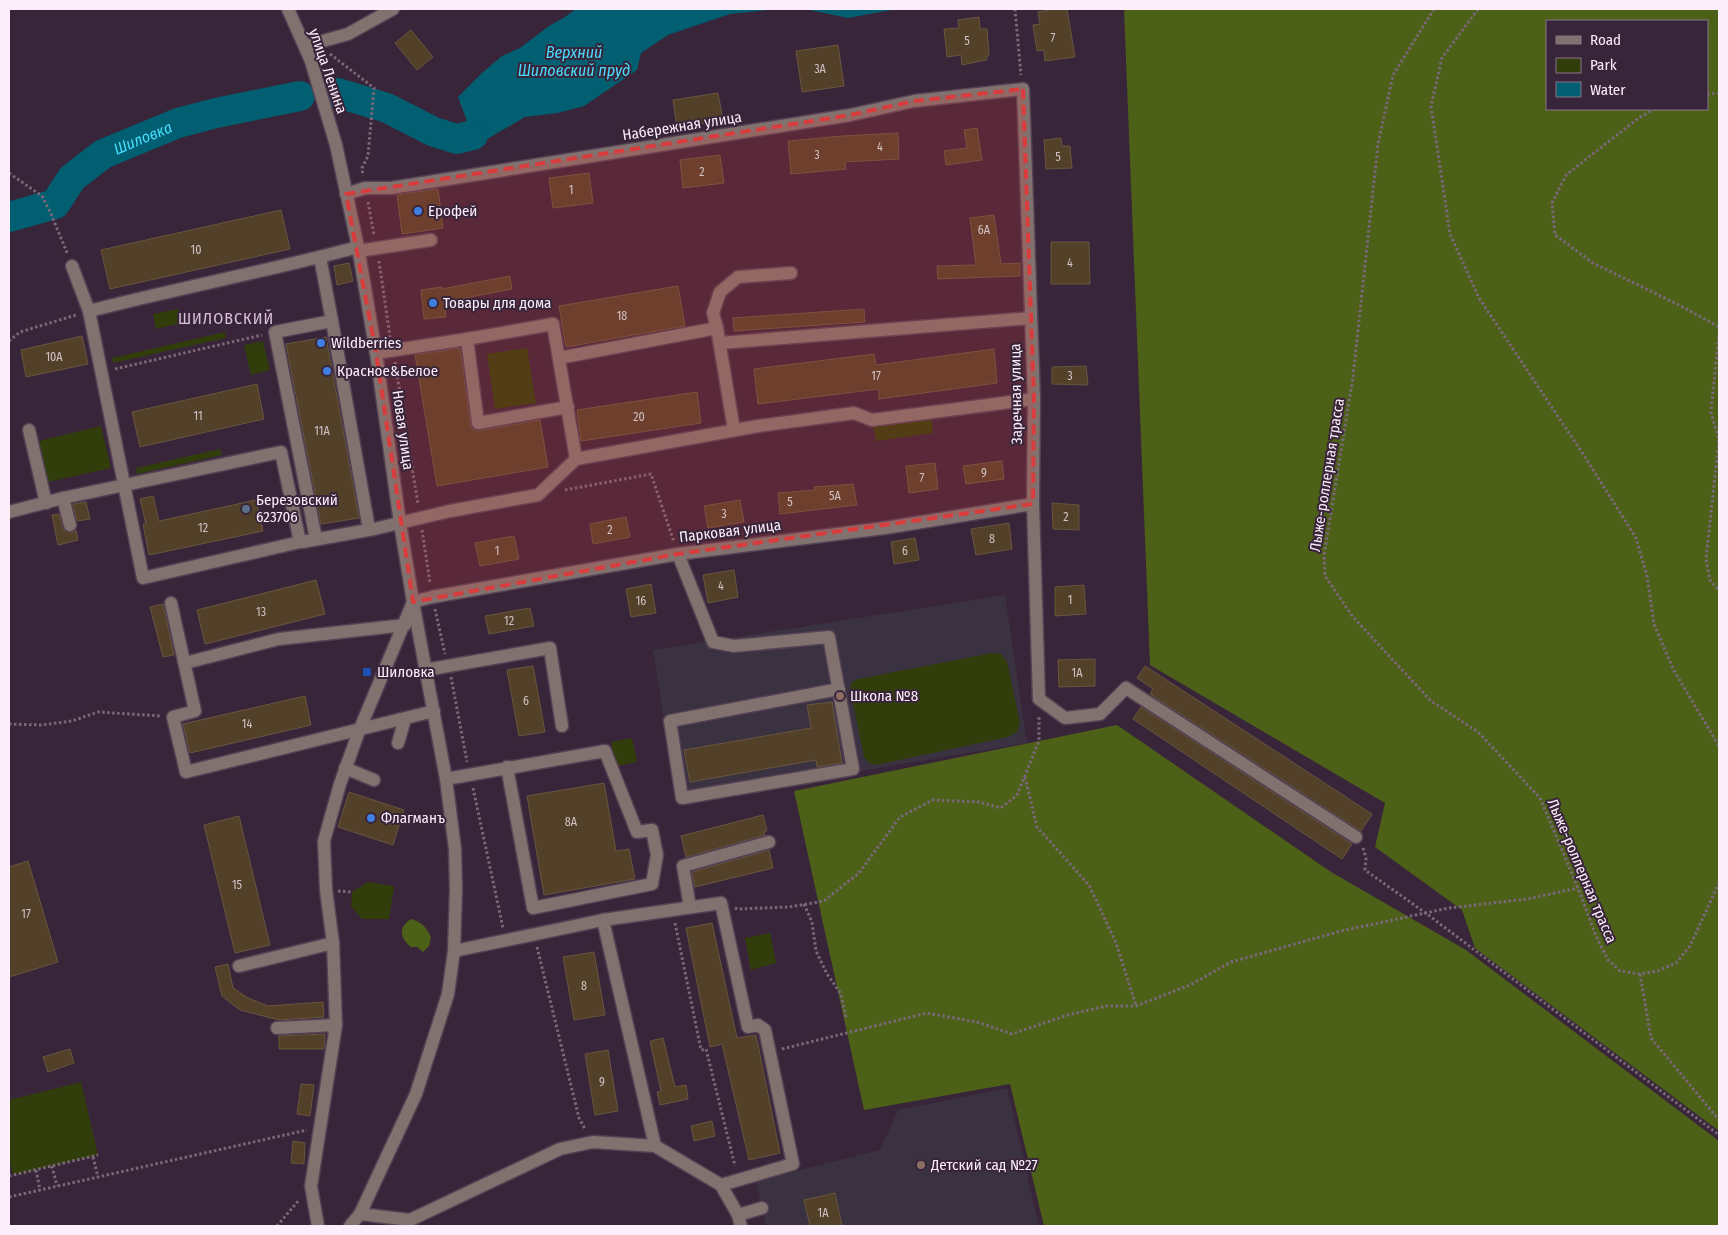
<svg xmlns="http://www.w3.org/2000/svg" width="1728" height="1235" font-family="'Fira Sans Condensed',sans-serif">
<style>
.education{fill:#3a3141}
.green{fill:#313e0c}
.forest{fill:#4d6018;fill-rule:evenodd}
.water{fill:#015f71}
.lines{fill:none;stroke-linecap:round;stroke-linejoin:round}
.river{stroke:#015f71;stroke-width:30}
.building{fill:#524029;stroke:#69563f}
.minor-casing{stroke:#544154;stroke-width:15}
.path{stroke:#7a687a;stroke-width:3;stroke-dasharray:2.5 2.5;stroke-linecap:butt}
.minor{stroke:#81726f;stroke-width:12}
.marked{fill:#da3c3d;fill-opacity:0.2;stroke:#da3c3d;stroke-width:4;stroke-dasharray:10 6;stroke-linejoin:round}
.shop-dot{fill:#3f7fe0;stroke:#392539;stroke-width:2}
.service-dot{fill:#5c6f8a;stroke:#392539;stroke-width:2}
.transit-dot{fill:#1a4fb4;stroke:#392539;stroke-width:2}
.education-dot{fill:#8d6e63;stroke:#392539;stroke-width:2}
.labels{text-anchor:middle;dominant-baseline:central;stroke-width:4;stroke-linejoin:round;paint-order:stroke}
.number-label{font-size:12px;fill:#d2c2c6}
.street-label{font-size:15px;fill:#fceefb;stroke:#392539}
.poi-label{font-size:15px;fill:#fceefb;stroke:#392539;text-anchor:start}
.water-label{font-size:16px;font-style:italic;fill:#48dcfd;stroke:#392539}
.neighbourhood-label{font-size:16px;letter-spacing:1px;fill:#d9bfd8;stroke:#392539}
</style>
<rect width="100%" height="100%" fill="#392539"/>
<g class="education">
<path d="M1005,595L1027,743L677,802L653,650Z"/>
<path d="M1007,1088L1039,1226H766L756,1181L880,1150L898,1110Z"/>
</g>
<g class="green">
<path d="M178,309L181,323L156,329L153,314Z"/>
<path d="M225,332L226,338L113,363L112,358Z"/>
<path d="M263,341L270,370L251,375L244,345Z"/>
<path d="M527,348L536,403L495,409L487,354Z"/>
<path d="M931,417L933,433L876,441L873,425Z"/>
<path d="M101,426L111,468L48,482L39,441Z"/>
<path d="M220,449L222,455L137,474L136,468Z"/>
<path d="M992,653L1001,654L1007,662L1020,723L1017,732L1008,737L876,765L869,763L864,757L850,689L852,682L858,679Z"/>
<path d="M632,738L637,762L616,766L611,742Z"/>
<path d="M368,882L394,886L389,919H362L351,906L352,892Z"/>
<path d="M770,933L776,963L751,970L745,938Z"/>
<path d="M81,1082L98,1155L13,1175L9,1159V1100Z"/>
</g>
<g class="forest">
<path d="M1124,9H1719V1131L1475,948L1462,910L1375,847L1385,803L1150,665ZM1547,21H1707V109H1547Z"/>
<path d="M1117,725L1331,872L1466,950L1719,1141V1226H1044L1010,1084L864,1110L794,791Z"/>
<path d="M411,919C422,922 427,928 431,937L429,946L423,952L417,947H411C400,938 398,927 411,919Z"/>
</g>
<g class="water">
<path d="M576,9H777L730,14L668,35L641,53L637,70L584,106L558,113L525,117L482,142L441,146L434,132L456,131L467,121L458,97L482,73L502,56L520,48L549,26L565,17Z"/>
<path d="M805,9H897L848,18Z"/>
</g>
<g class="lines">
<g class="river">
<path d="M338,93L387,108L434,132L457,139L473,135"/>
<path id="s1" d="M9,217L55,204L72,178L103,154L178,123L216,113L300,96"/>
</g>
</g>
<g class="building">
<path d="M1056,9H1067L1075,57L1045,61L1044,50L1037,51L1033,25L1040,24L1038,12Z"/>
<path d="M979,17L980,29H987L989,53L986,60L962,65L961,55L947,57L944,29L959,28L958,20Z"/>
<path d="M411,30L433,57L417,70L395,43Z"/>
<path d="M838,45L844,86L802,92L796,51Z"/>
<path d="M718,93L723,120L677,128L673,100Z"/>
<path d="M977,128L982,160L946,165L944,151L967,148L964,130Z"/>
<path d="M898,133L899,159L845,162L846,169L791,174L788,141L842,136Z"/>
<path d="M1061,138L1062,146H1070L1072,168L1046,169L1044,140Z"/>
<path d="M720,155L724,183L683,188L680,160Z"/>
<path d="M589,173L593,203L553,208L549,178Z"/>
<path d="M438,189L443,228L402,234L397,195Z"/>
<path d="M281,210L290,249L110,289L101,250Z"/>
<path d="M994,215L1001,264L1020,263V276L938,279L937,266L976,265L970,218Z"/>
<path d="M1051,242H1089L1090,284H1051Z"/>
<path d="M349,263L353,281L337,285L334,266Z"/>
<path d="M510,276L512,289L444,302L446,317L424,319L421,290L442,287V289Z"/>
<path d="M678,286L685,326L566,347L559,306Z"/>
<path d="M864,309L865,322L734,331L733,318Z"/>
<path d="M82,336L88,364L26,377L21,350Z"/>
<path d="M326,337L359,518L321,524L286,344Z"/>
<path d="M460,348L471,428L479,431L540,420L548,467L437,486L415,355Z"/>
<path d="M994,349L997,383L879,399V389L758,404L754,369L874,354L876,365Z"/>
<path d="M1086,366L1088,385L1052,384V367Z"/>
<path d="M257,384L264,419L140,447L132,412Z"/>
<path d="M697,392L701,423L581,441L577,410Z"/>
<path d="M1002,461L1004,479L966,484L963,466Z"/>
<path d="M935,463L938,489L909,493L906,466Z"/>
<path d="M853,484L857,505L780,514L778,493L815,490L814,487Z"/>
<path d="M153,496L159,521L256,500L263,531L149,555L143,524H146L140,499Z"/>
<path d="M740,500L744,522L708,528L704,506Z"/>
<path d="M86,502L90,519L77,521L73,504Z"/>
<path d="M1052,503L1079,505V530L1053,529Z"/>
<path d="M59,514L64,530L72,533L76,530L78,540L58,545L52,515Z"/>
<path d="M626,517L630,537L593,544L590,524Z"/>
<path d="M1009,523L1012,549L976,555L971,529Z"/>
<path d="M514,536L519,559L480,566L475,543Z"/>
<path d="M915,538L919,560L894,564L891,542Z"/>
<path d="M734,570L738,597L708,603L703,575Z"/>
<path d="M316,580L325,614L205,644L197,610Z"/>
<path d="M651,584L656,613L631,617L626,589Z"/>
<path d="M1084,585L1086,614L1055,616V587Z"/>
<path d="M163,604L174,655L163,657L150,607Z"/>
<path d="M530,608L534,626L489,634L485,616Z"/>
<path d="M1095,659V686L1059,687L1058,660Z"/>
<path d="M533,666L545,732L519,736L507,670Z"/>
<path d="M1145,666L1372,814L1361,831L1150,694L1153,689L1137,678Z"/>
<path d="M305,696L311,725L190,753L183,724Z"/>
<path d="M832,702L842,763L817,767L816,760L690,782L684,750L811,728L807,705Z"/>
<path d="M1141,707L1352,844L1342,859L1133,719Z"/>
<path d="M604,783L616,851L629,849L635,879L544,895L527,796Z"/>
<path d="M349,792L404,810L393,845L338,827Z"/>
<path d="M763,815L767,831H764L765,835L686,857L681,836Z"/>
<path d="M239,816L270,945L235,953L204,825Z"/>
<path d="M769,850L773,868L695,887L692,872Z"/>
<path d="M28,861L58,962L9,977V867Z"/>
<path d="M712,923L737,1038L756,1035L780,1153L749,1160L722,1044L710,1047L686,928Z"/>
<path d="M594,952L605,1015L574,1020L563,957Z"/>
<path d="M228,964L233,988L248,998L268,1006L323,1002L324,1017L279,1020L240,1010L222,996L215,967Z"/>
<path d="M325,1034L324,1049H279V1036Z"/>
<path d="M663,1038L675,1087L686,1085L688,1099L660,1105L657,1092L661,1091L650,1041Z"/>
<path d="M70,1049L74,1063L48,1072L43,1057Z"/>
<path d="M608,1050L618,1111L595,1115L585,1054Z"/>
<path d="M301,1084L314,1085L310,1116L297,1114Z"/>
<path d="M712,1121L715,1136L694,1141L691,1126Z"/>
<path d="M293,1141L305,1143L304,1164L291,1163Z"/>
<path d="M835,1193L842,1226H810L804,1200Z"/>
</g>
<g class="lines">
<g class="minor-casing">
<g id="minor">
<path d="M288,9L311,61L336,145L358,247L376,353L400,523L413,602L446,779L455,849L456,889L454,951L448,994L416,1094L360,1214L350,1226"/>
<path d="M305,46L348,34L393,9"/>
<path d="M346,194L365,188H391L850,115L914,101L1023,89L1034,399L1033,504L1039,699L1065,718L1100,714L1126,688L1356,837"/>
<path d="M358,251L431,240"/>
<path d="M72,266L89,311L143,578L300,542"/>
<path d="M89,311C178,288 269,271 358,247"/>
<path d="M332,321L369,529"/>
<path d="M467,339L478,423L568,407"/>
<path d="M720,343L1031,318"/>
<path d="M376,353L467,339L553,324L576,459"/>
<path d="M559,358L717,328"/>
<path d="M29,430L46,503"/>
<path d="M734,430L717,328L713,313L720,292L738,277L791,273"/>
<path d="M63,498L70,525"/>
<path d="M9,512L63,498L281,452L300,542H302L374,529L450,511L538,495L576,459L758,426L847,414L854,413L872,420L1034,399"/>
<path d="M316,539L275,332L332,321L320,257"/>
<path d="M678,554L713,642L734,646L829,637L853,769L682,798L670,721L839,689"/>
<path d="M413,602L432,597L678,554L885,528L1033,504"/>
<path d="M171,603L195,711L173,717L186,772L434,711"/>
<path d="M185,663L279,639L405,625"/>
<path d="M425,670L550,648L562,726"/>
<path d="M398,743L405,719"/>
<path d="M345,768L374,780"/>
<path d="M446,779L605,751L637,832L652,830L657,855L652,884L533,908L507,767"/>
<path d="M690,907L683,866L769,842"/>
<path d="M603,920L655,1146"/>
<path d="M239,966L333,943"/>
<path d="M277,1028L336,1025"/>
<path d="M721,1185L738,1215L741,1226"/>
<path d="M360,1214L410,1220L560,1149L593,1142L655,1146L721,1185L793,1164L765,1030L758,1025L748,1027L721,903L603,920L454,951"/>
<path d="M738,1215L762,1208"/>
<path d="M318,1226L311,1186L336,1025L333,943L326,890L324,841L340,784L359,731L413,602"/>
</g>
</g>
<g class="path">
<path d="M1015,9L1021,75"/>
<path d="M1434,9L1393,75L1378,144L1353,377L1324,556L1325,576L1353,617L1431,701L1478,732L1540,798L1578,888L1596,936L1608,960L1620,971L1640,974L1658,971L1676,963L1690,946L1719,883"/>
<path d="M1478,9L1442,58L1431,106L1450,234L1479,298L1583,454L1636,538L1647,576L1654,624L1673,669L1719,746"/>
<path d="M330,54L374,88L368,156L362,168L363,176"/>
<path d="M1707,94L1719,93"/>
<path d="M1655,109L1640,117L1566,175L1552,203L1555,235L1593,263L1679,305L1719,327"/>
<path d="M9,173L42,196L51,214L68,255"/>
<path d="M368,202L374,235"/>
<path d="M379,261L390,337"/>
<path d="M1719,332L1711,413L1719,439L1706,559L1710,580L1719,590"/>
<path d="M9,341L20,332L76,315"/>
<path d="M395,362L418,504"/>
<path d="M115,369L262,335"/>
<path d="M565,490L651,474L674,542"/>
<path d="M422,530L430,583"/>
<path d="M435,609L445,654"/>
<path d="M451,677L467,762"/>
<path d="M9,724L41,725L72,721L98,712L161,716"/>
<path d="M1025,777L1037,827L1089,885L1116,943L1136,1006"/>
<path d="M473,788L503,928"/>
<path d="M1363,848L1366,858L1365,870L1427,914L1719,1135"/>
<path d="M338,891L352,892"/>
<path d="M804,904L812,922L816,951L827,974L841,994L846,1018"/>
<path d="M735,908L738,909L789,907L824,901L859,873L900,817L933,800L979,802L1001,808L1017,795L1039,741V717"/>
<path d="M675,923L701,1050L706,1049L735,1166"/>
<path d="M537,947L579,1118L585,1129"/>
<path d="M1640,974L1651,1038L1719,1120"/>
<path d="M782,1049L927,1013L977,1022L1012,1034L1068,1015L1106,1006H1136L1190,985L1231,962L1341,931L1449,908L1527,899L1578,888"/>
<path d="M93,1157L98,1177"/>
<path d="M52,1166L57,1186"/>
<path d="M36,1170L40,1190"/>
<path d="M9,1176L98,1155"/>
<path d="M9,1197L307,1130"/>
<path d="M277,1226L299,1200"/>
</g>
<use href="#minor" class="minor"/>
</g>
<path class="marked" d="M1023,89L1034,399L1033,504L678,554L413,602L376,353L346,194L850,115L914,101Z"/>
<g class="shop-dot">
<circle cx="418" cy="211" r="5"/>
<circle cx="433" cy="303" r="5"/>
<circle cx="321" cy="343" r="5"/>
<circle cx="327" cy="371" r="5"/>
<circle cx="371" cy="818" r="5"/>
</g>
<circle class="service-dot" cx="246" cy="509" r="5"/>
<rect class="transit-dot" x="362" y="667" width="10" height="10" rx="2.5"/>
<g class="education-dot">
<circle cx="840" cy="696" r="5"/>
<circle cx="921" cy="1165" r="5"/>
</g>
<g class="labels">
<g class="number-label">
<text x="1053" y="38">7</text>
<text x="967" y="41">5</text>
<text x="820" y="69">3А</text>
<text x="880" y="147">4</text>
<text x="817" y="155">3</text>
<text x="1058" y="157">5</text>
<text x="702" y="172">2</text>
<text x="571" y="190">1</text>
<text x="984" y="230">6А</text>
<text x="196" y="250">10</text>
<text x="1070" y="263">4</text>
<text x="622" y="316">18</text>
<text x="54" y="357">10А</text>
<text x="876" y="376">17</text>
<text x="1070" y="376">3</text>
<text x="198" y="416">11</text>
<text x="639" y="417">20</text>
<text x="322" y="431">11А</text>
<text x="984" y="473">9</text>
<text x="922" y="478">7</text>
<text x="835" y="496">5А</text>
<text x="790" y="502">5</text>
<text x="724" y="514">3</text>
<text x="1066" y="517">2</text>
<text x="203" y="528">12</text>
<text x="610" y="530">2</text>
<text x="992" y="539">8</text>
<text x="497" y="551">1</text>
<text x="905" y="551">6</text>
<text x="721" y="586">4</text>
<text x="1070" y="600">1</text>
<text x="641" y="601">16</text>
<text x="261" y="612">13</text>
<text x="509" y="621">12</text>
<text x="1077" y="673">1А</text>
<text x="526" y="701">6</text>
<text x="247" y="724">14</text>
<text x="571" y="822">8А</text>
<text x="237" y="885">15</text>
<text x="26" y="914">17</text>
<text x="584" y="986">8</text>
<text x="602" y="1082">9</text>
<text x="823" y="1213">1А</text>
</g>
<g class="street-label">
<text transform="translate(328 71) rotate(71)">улица Ленина</text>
<text transform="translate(682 126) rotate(-9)">Набережная улица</text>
<text transform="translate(1016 394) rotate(-91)">Заречная улица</text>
<text transform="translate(403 430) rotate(82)">Новая улица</text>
<text transform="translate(1327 475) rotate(-81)">Лыже-роллерная трасса</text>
<text transform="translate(730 531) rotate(-7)">Парковая улица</text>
<text transform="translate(1582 871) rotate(67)">Лыже-роллерная трасса</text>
</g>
<g class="poi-label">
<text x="428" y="211">Ерофей</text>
<text x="443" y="303">Товары для дома</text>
<text x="331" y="343">Wildberries</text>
<text x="337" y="371">Красное&amp;Белое</text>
<text x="256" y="500">Березовский<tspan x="256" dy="17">623706</tspan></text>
<text x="377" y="672">Шиловка</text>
<text x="850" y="696">Школа №8</text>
<text x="381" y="818">Флагманъ</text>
<text x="931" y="1165">Детский сад №27</text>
</g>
<g class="water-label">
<text x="574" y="52">Верхний<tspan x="574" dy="18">Шиловский пруд</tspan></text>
<text stroke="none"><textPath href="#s1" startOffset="161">Шиловка</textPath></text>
</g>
<g class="neighbourhood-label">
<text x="226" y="318">ШИЛОВСКИЙ</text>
</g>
</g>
<rect width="1728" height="1235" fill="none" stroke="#fceefb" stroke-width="20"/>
<rect x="1546" y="20" width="162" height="90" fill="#392539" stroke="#877587"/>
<rect x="1556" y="36" width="25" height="8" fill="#81726f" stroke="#877587"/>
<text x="1590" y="45" font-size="15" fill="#fceefb">Road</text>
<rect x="1556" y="58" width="25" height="15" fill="#313e0c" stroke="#877587"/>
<text x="1590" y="70" font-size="15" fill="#fceefb">Park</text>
<rect x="1556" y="82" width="25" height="15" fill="#015f71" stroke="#877587"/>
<text x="1590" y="95" font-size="15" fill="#fceefb">Water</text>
</svg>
